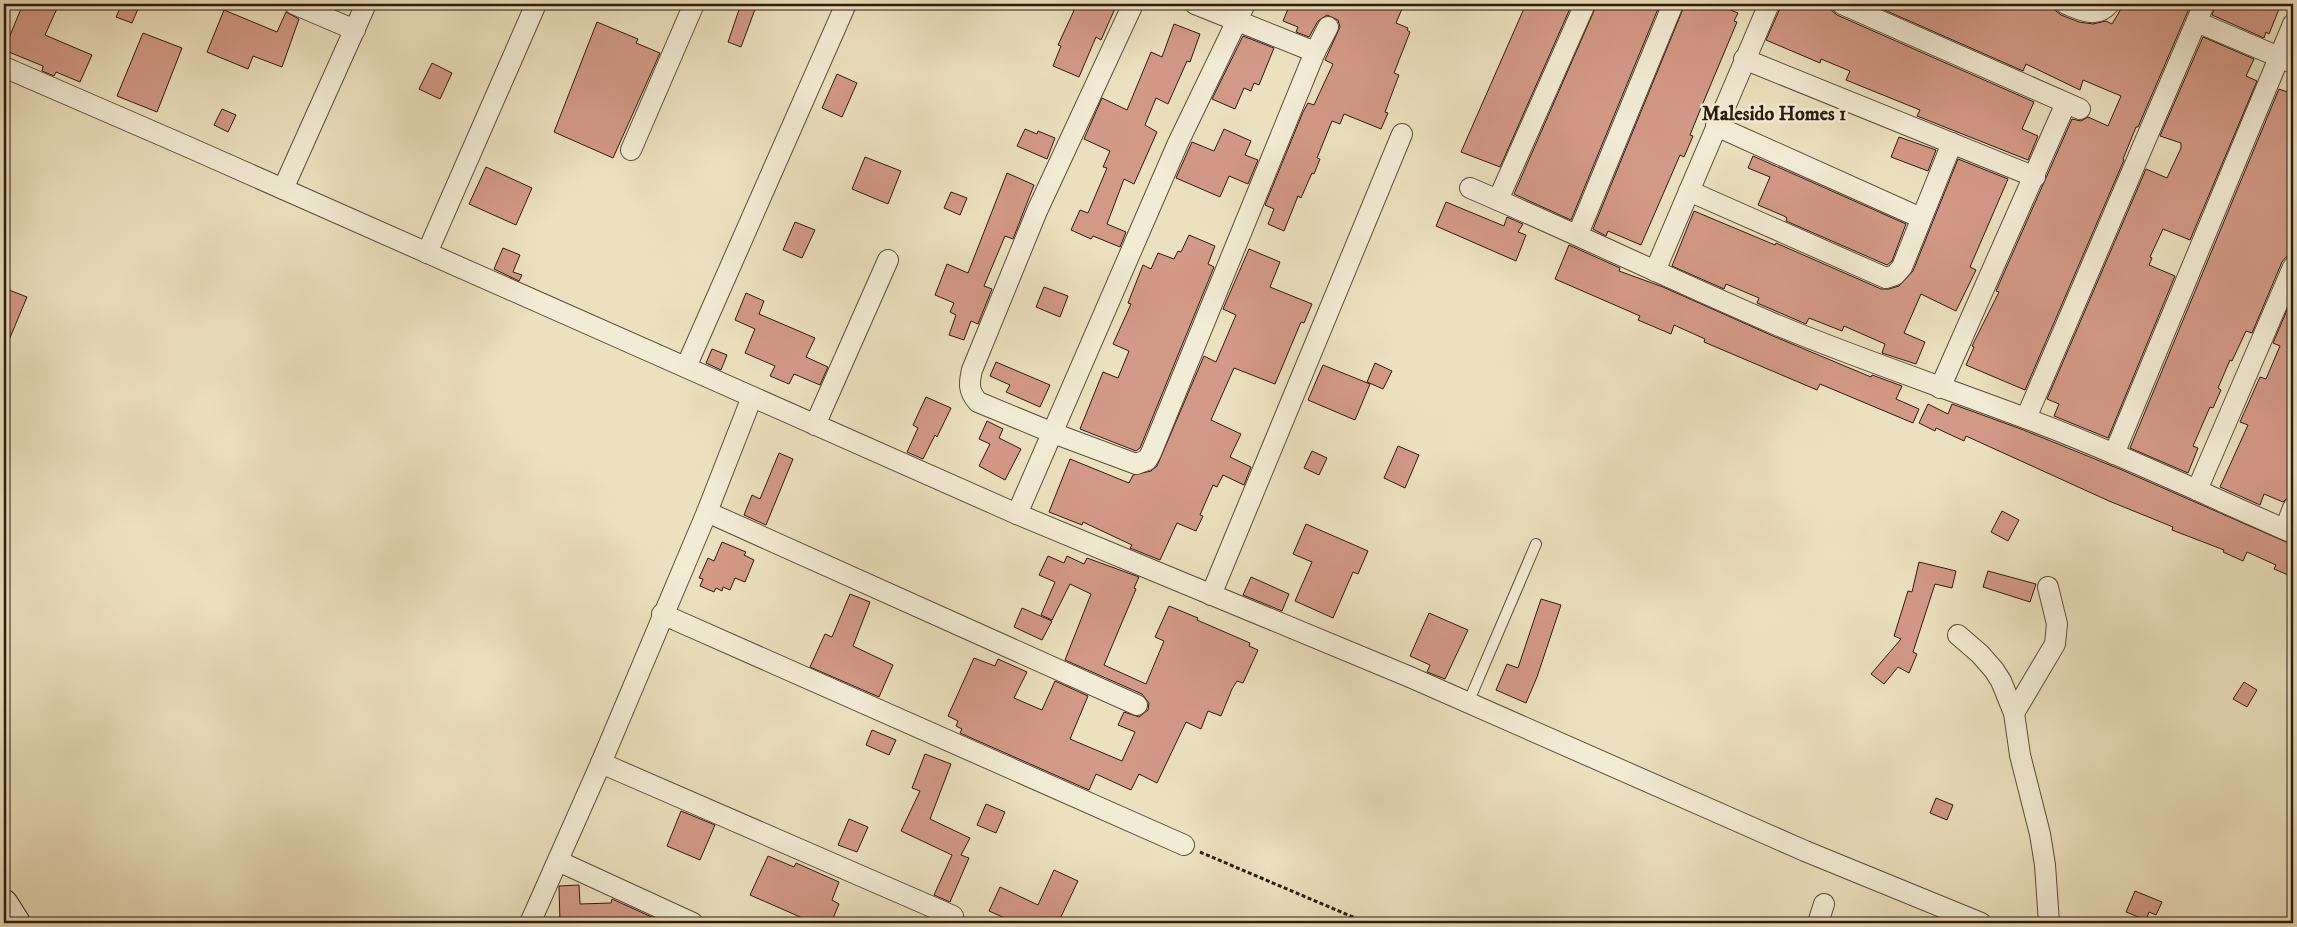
<svg xmlns="http://www.w3.org/2000/svg" width="2297" height="927" font-family="'IM FELL DW Pica',serif">
<style>
.building{fill:#d39987;stroke:#2d1b0f}
.lines{fill:none;stroke-linecap:round;stroke-linejoin:round}
.lane-casing{stroke:#5d4c3b;stroke-width:12}
.street-casing{stroke:#5d4c3b;stroke-width:22}
.secondary-casing{stroke:#2d1b0f;stroke-width:30}
.path{stroke:#2d1b0f;stroke-width:3;stroke-dasharray:4 2.5;stroke-linecap:butt}
.lane{stroke:#f3ecd5;stroke-width:10}
.street{stroke:#f3ecd5;stroke-width:20}
.secondary{stroke:#f3ecd5;stroke-width:28}
.labels{text-anchor:middle;dominant-baseline:central;stroke-width:5;stroke-linejoin:round;paint-order:stroke}
.neighbourhood-label{font-size:20px;font-weight:bold;fill:#2d1b0f;stroke:#f3ecd5}
</style>
<rect width="100%" height="100%" fill="#ece1bf"/>
<filter id="stains"><feTurbulence type="fractalNoise" baseFrequency=".004" numOctaves="4"/><feColorMatrix values="0 0 0 0 .2 0 0 0 0 .09 0 0 0 0 .02 0 0 0 .5 -.17"/></filter>
<radialGradient id="worn" r=".72"><stop offset=".6" stop-color="#630" stop-opacity="0"/><stop offset="1" stop-color="#630" stop-opacity=".3"/></radialGradient>
<g class="building">
<path d="M23,4H59L45,35L92,55L80,82L56,72L54,76L42,71L43,66L4,50Z"/>
<path d="M122,4H140L132,23L116,17Z"/>
<path d="M741,4H757L741,47L728,42Z"/>
<path d="M1077,4H1117L1101,40L1096,37L1079,77L1053,66L1061,46L1058,45Z"/>
<path d="M1290,4H1404L1396,23L1408,28L1407,30L1410,32L1394,73L1399,75L1385,112L1388,113L1381,129L1344,114L1340,124L1332,121L1317,158L1320,159L1314,174L1312,173L1301,198L1298,196L1284,231L1268,224L1274,209L1265,205L1303,112L1308,103L1314,105L1333,64L1325,60L1340,27L1338,20L1327,15L1318,21L1309,37L1296,32L1298,27L1283,21Z"/>
<path d="M1526,4H1572L1500,167L1461,152Z"/>
<path d="M1597,4H1660L1571,220L1514,194Z"/>
<path d="M1685,4H1716L1738,13L1734,21L1737,22L1703,103L1690,135L1693,136L1684,157L1680,155L1641,245L1608,231L1606,236L1593,229Z"/>
<path d="M1782,4H1830L1832,11L1837,15L2034,102L2022,129L2038,136L2028,160L1917,116L1920,110L1846,80L1850,71L1821,59L1820,63L1766,40Z"/>
<path d="M1871,4H2054L2056,11L2061,15L2079,22L2093,24L2106,21L2112,24L2124,4H2191L2138,127H2136L2123,159L2124,160L2025,390L1966,365L1974,347L1972,346L1999,292L1996,291L2072,119L2081,121L2088,117L2108,126L2121,96L2083,80L2080,90L2026,64L2023,71Z"/>
<path d="M2216,4H2281L2269,34L2266,32L2264,38L2212,15Z"/>
<path d="M224,10L277,32L286,12L299,19L282,67L253,56L248,69L207,52Z"/>
<path d="M597,22L638,39L636,43L660,53L613,158L554,132Z"/>
<path d="M1174,24L1200,34L1190,62L1187,61L1168,104L1156,98L1145,125L1157,132L1134,184L1124,179L1107,224L1126,232L1120,247L1093,236L1091,239L1071,230L1080,210L1088,213L1107,168L1103,167L1110,151L1084,139L1102,98L1127,110L1151,52L1162,57Z"/>
<path d="M143,33L182,48L157,112L117,96Z"/>
<path d="M1243,36L1274,48L1259,85L1254,83L1251,91L1244,88L1235,109L1212,99Z"/>
<path d="M2203,37L2254,59L2246,76L2257,81L2190,240L2163,229L2150,257L2152,258L2149,265L2175,276L2108,438L2054,416L2059,404L2047,399L2146,169L2167,178L2181,148V143L2160,136Z"/>
<path d="M432,63L452,73L440,99L419,89Z"/>
<path d="M837,74L857,83L842,117L822,108Z"/>
<path d="M2279,89L2293,94V255L2286,257L2282,262L2252,333L2246,331L2232,361L2230,360L2218,388L2221,390L2213,408L2210,407L2193,446L2198,448L2188,473L2130,448Z"/>
<path d="M222,109L236,115L228,132L214,125Z"/>
<path d="M1025,129L1037,134L1038,131L1055,138L1047,159L1017,146Z"/>
<path d="M1224,129L1251,141L1245,155L1258,160L1248,184L1229,176L1220,197L1176,178L1192,142L1214,151Z"/>
<path d="M1899,137L1936,150L1928,171L1891,157Z"/>
<path d="M1753,156L1906,224L1892,261L1887,265L1786,221L1787,218L1784,216L1758,205L1770,177L1748,168Z"/>
<path d="M865,157L901,171L888,204L852,189Z"/>
<path d="M1958,159L2008,179L1970,267L1976,270L1956,311L1921,294L1904,333L1925,342L1916,364L1882,353L1885,344L1844,326L1842,331L1809,318L1806,324L1757,303L1759,298L1726,284L1724,289L1672,266L1694,211L1775,245L1776,243L1881,289H1889L1899,286L1913,271Z"/>
<path d="M486,167L532,188L516,225L469,204Z"/>
<path d="M1007,173L1034,185L1013,239L1005,236L984,286L992,289L978,324L971,321L964,340L949,335L956,315L950,312L954,303L935,295L947,264L968,273Z"/>
<path d="M951,192L967,198L960,215L944,208Z"/>
<path d="M1446,202L1504,226L1507,217L1523,224L1518,232L1526,235L1516,261L1436,226Z"/>
<path d="M795,222L815,230L802,258L783,250Z"/>
<path d="M1189,235L1215,246L1208,264L1214,267L1140,448L1136,451L1080,429L1103,372L1118,378L1129,351L1113,344L1131,304L1128,303L1143,265L1151,269L1158,253L1174,259L1178,251L1181,252Z"/>
<path d="M1569,245L1620,268L1619,271L1663,287L1773,336L1871,377L1872,375L1902,386L1896,399L1919,409L1913,423L1820,384L1817,390L1704,342L1705,339L1674,325L1671,334L1638,320L1640,316L1555,279Z"/>
<path d="M503,248L520,255L513,272L522,275L519,281L494,269Z"/>
<path d="M1249,249L1280,262L1270,287L1312,304L1304,323L1301,322L1275,384L1234,368L1211,420L1241,434L1230,457L1251,467L1244,485L1223,475L1217,487L1213,485L1200,515L1203,516L1196,531L1177,523L1160,560L1130,548L1132,545L1083,522L1082,525L1049,512L1070,459L1129,483L1133,475L1151,471L1157,466L1204,356L1216,362L1236,315L1223,309Z"/>
<path d="M1044,287L1068,296L1060,317L1036,307Z"/>
<path d="M9,290L27,297L4,352V303Z"/>
<path d="M746,293L764,301L759,314L815,338L806,357L828,367L820,385L794,374L789,384L770,376L775,366L745,353L755,329L735,320Z"/>
<path d="M2293,296V496L2286,499L2283,502L2264,494L2260,505L2220,487L2248,425L2240,422L2260,377L2266,379L2280,346L2273,343Z"/>
<path d="M712,349L727,355L721,370L706,363Z"/>
<path d="M996,362L1050,385L1040,407L1006,392L1010,385L990,376Z"/>
<path d="M1375,363L1392,371L1383,389L1367,382Z"/>
<path d="M1323,365L1370,384L1355,420L1308,400Z"/>
<path d="M926,397L951,408L937,437L935,435L923,459L907,452L918,428L913,425Z"/>
<path d="M1928,404L1948,414L1952,404L2021,429L2122,470L2293,545V577L2274,569L2276,565L2247,552L2243,561L2223,552L2224,550L2172,530L2173,527L2109,501L1966,436L1964,441L1936,428L1935,431L1919,423Z"/>
<path d="M987,421L1003,429L999,438L1021,449L1005,480L979,466L990,444L979,439Z"/>
<path d="M1398,446L1419,455L1405,488L1384,478Z"/>
<path d="M1312,451L1327,458L1319,475L1304,468Z"/>
<path d="M779,453L793,459L766,525L744,515L752,495L760,499Z"/>
<path d="M2002,511L2019,520L2008,541L1991,532Z"/>
<path d="M1306,524L1368,551L1358,574L1353,572L1333,618L1295,601L1312,562L1293,554Z"/>
<path d="M722,542L746,552L744,555L754,560L745,582L735,578L730,590L723,587L722,591L716,588L714,592L700,586L703,579L699,578L708,558L714,561Z"/>
<path d="M1048,556L1064,563L1067,556L1084,564L1087,558L1139,577L1134,588L1136,589L1104,665L1146,684L1164,641L1155,637L1169,606L1198,618L1197,620L1250,643L1249,646L1258,650L1243,683L1237,681L1232,689L1221,716L1208,711L1201,729L1186,722L1157,783L1139,774L1131,790L1096,774L1089,790L960,733L962,729L956,726L958,721L948,716L974,658L995,666L998,659L1027,672L1014,698L1042,710L1055,681L1088,696L1070,739L1122,761L1135,732L1118,725L1124,712L1139,717L1148,710L1149,703L1142,694L1065,660L1091,594L1070,584L1052,620L1041,615L1055,582L1039,575Z"/>
<path d="M1919,562L1956,571L1952,588L1935,584L1913,652L1917,654L1909,673L1898,667L1884,684L1871,674L1901,639L1894,636L1908,591L1912,592Z"/>
<path d="M1988,571L2036,584L2030,602L1983,587Z"/>
<path d="M1251,577L1289,594L1282,611L1243,595Z"/>
<path d="M850,594L870,602L853,646L893,665L879,697L810,667L825,634L832,637Z"/>
<path d="M1541,599L1561,605L1537,677L1526,703L1496,690L1507,664L1518,668Z"/>
<path d="M1022,608L1052,621L1042,640L1014,627Z"/>
<path d="M1429,613L1468,630L1445,679L1427,672L1430,665L1410,656Z"/>
<path d="M2244,682L2257,690L2247,707L2233,699Z"/>
<path d="M872,730L896,740L889,755L866,745Z"/>
<path d="M925,754L951,764L930,819L970,838L961,855L969,858L950,902L934,895L952,855L901,831L920,791L912,788Z"/>
<path d="M1936,798L1953,805L1947,820L1930,813Z"/>
<path d="M986,804L1005,812L996,833L977,825Z"/>
<path d="M681,811L715,825L700,860L667,846Z"/>
<path d="M849,819L868,827L857,852L838,845Z"/>
<path d="M768,856L794,867L796,863L839,882L832,900L839,904L831,923H814L750,895Z"/>
<path d="M1054,870L1078,881L1058,923H1016L989,911L1000,887L1038,905Z"/>
<path d="M579,885L580,904L611,903L612,899L665,923H560L559,886Z"/>
<path d="M2135,891L2162,902L2156,915L2149,912L2146,920L2126,912Z"/>
</g>
<g class="lines">
<g class="lane-casing">
<path id="lane" d="M1468,703L1536,544"/>
</g>
<g class="street-casing">
<g id="street">
<path d="M294,4L355,30"/>
<path d="M1133,4L1037,211L972,370C969,383 968,391 978,402L1053,433L1136,464L1147,460L1151,453L1315,52L1328,27"/>
<path d="M1195,4L1315,52"/>
<path d="M1842,4L2080,109"/>
<path d="M2066,4C2081,10 2097,19 2109,4"/>
<path d="M2197,22L2293,63"/>
<path d="M1744,59L2035,177"/>
<path d="M4,67L186,146L1017,514L1410,677L1805,851L1981,923"/>
<path d="M1716,126L1921,218"/>
<path d="M631,150L694,4"/>
<path d="M1470,188C1573,232 1674,281 1777,325C1859,359 1943,387 2025,418C2116,452 2204,494 2293,533"/>
<path d="M283,189L366,4"/>
<path d="M1689,191L1886,278L1895,275L1902,267L1952,143"/>
<path d="M1498,200L1585,4"/>
<path d="M1578,234L1673,4"/>
<path d="M427,253L536,4"/>
<path d="M1655,271L1769,4"/>
<path d="M686,367L846,4"/>
<path d="M1940,388L2066,103"/>
<path d="M2026,418L2204,4"/>
<path d="M815,425L888,260"/>
<path d="M2114,454L2293,24"/>
<path d="M2197,490L2293,267"/>
<path d="M707,512L1137,705"/>
<path d="M1017,514L1178,143L1245,4"/>
<path d="M2285,529L2293,508"/>
<path d="M1211,595L1402,134"/>
<path d="M662,614L1184,845"/>
<path d="M1958,635L1980,654L1994,670L2001,681L2014,713L2020,755L2040,834L2045,865L2049,923"/>
<path d="M2014,713L2055,644L2057,624L2048,587"/>
<path d="M601,763L953,916"/>
<path d="M558,861L693,923"/>
<path d="M530,923L601,763L707,512L752,397"/>
<path d="M1818,923L1824,904"/>
</g>
</g>
<g class="secondary-casing">
<path id="secondary" d="M4,904L16,923"/>
</g>
<path class="path" d="M1200,852L1367,923"/>
<use href="#lane" class="lane"/>
<use href="#street" class="street"/>
<use href="#secondary" class="secondary"/>
</g>
<g class="labels">
<g class="neighbourhood-label">
<text x="1774" y="114">Malesido Homes 1</text>
</g>
</g>
<rect width="2297" height="927" fill="none" stroke="#ece1bf" stroke-width="20"/>
<rect x="5" y="5" width="2287" height="917" fill="none" stroke="#2d1b0f" stroke-width="2.5"/>
<rect x="10" y="10" width="2277" height="907" fill="none" stroke="#2d1b0f"/>
<rect width="100%" height="100%" filter="url(#stains)"/>
<rect width="100%" height="100%" fill="url(#worn)"/>
</svg>
